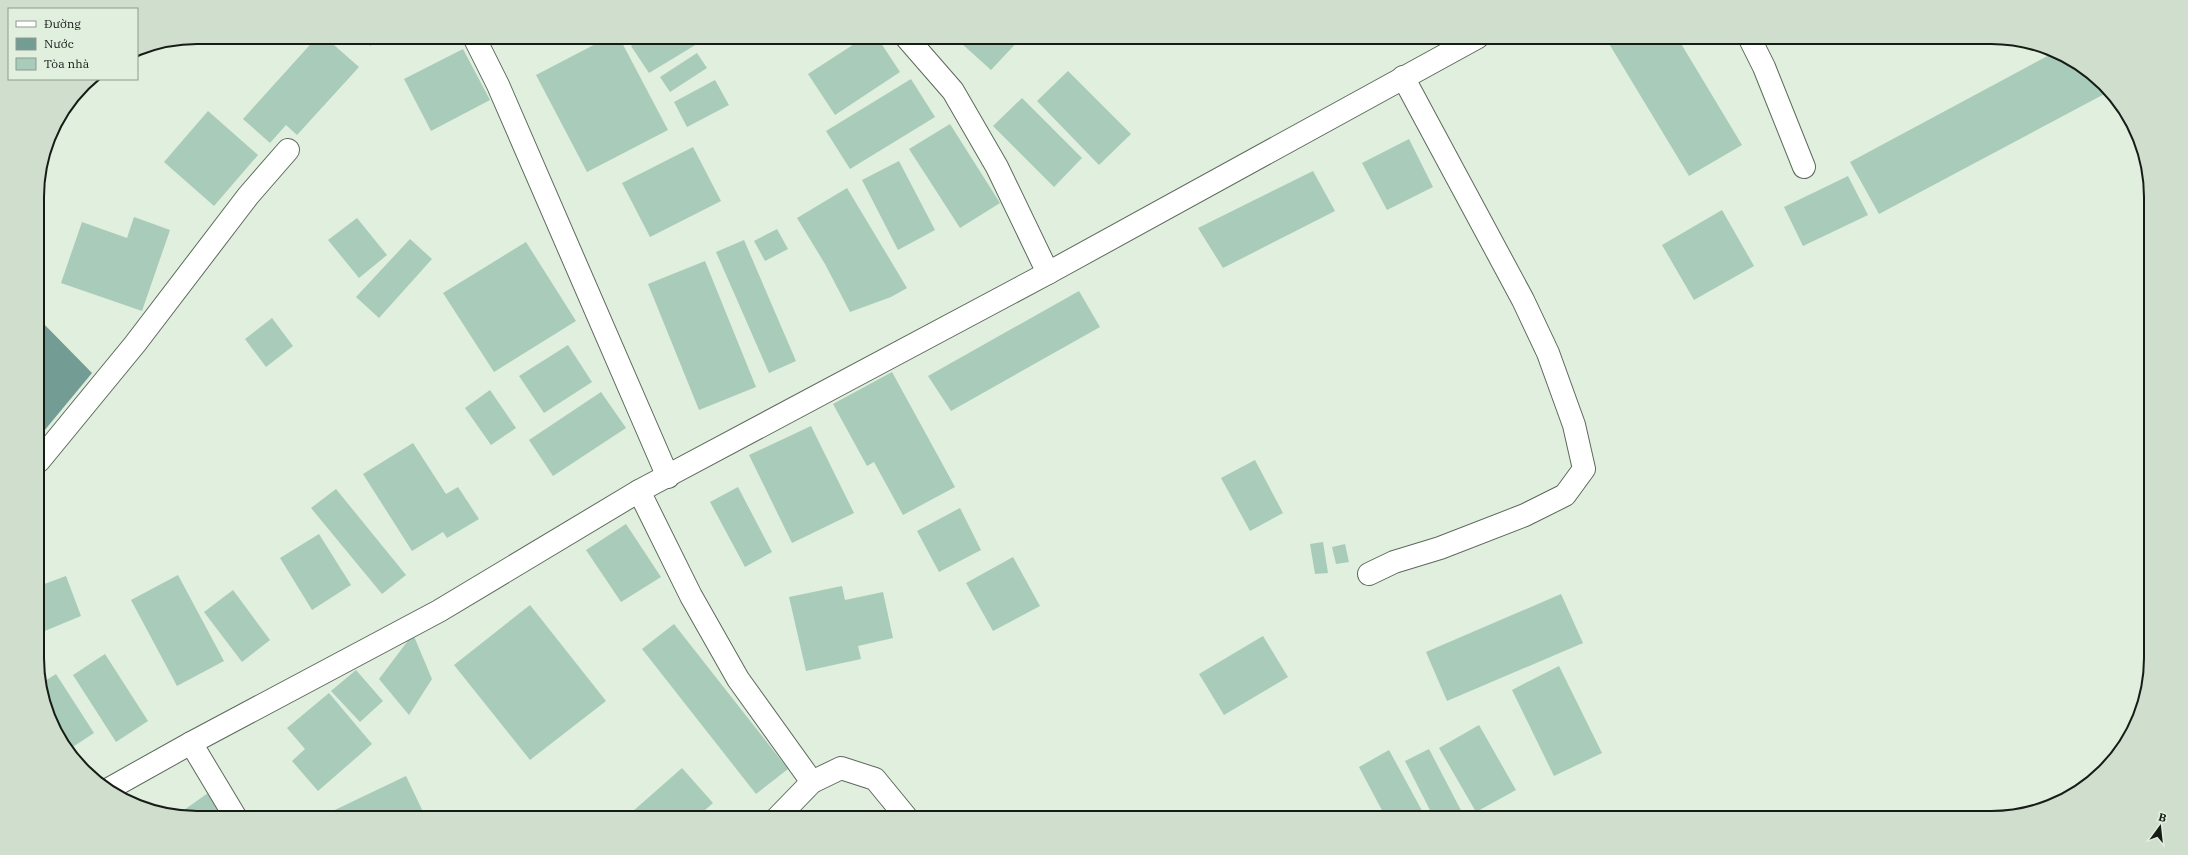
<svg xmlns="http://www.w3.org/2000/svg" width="2188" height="855" font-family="'IBM Plex Serif',serif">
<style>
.water{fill:#729c94}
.building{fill:#a8ccb9}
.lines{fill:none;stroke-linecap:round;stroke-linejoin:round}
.minor-casing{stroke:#5c6a5b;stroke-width:24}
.minor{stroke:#fff;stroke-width:22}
.rim{fill:none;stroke:#161c16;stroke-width:2}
</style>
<rect width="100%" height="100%" fill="#e0efde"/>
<path class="water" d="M38,318L92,373L39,437Z"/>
<g class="building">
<path d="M317,37H325L359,67L297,135L286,125L270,143L243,119Z"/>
<path d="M364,37H385L370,46Z"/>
<path d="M533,37H546L535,42Z"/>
<path d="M609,37H619L668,130L587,172L536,75Z"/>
<path d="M646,37H692L697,44L649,73L631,46Z"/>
<path d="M865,37H877L900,72L835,115L808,74Z"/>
<path d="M966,37H1022L991,70L961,43Z"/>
<path d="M1605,37H1677L1742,145L1689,176Z"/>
<path d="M463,49L490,100L431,131L404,79Z"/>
<path d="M2055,52L2080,64L2110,91L1879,214L1850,162Z"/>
<path d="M697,53L707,68L670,92L660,77Z"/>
<path d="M1068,71L1131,134L1099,165L1037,101Z"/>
<path d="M911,79L935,117L850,169L826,131Z"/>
<path d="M715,80L729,105L687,127L674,102Z"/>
<path d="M1022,98L1082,158L1054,187L993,126Z"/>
<path d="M208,111L258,155L214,206L164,162Z"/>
<path d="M950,124L1000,203L960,228L909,149Z"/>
<path d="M1409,139L1433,187L1387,210L1362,163Z"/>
<path d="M693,147L721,201L650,237L622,183Z"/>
<path d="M899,161L935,230L898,250L862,180Z"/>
<path d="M1313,171L1335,211L1223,268L1198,228Z"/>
<path d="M1848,176L1868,215L1803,246L1784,207Z"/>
<path d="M847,188L907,288L891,297L850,312L825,264L797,218Z"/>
<path d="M1722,210L1754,266L1694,300L1662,245Z"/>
<path d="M134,217L170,230L142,311L61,283L82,222L127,238Z"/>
<path d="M357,218L387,255L359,278L328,240Z"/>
<path d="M777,229L788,249L765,261L754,241Z"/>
<path d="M410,239L432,259L379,318L356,297Z"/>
<path d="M744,240L796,361L769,373L716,252Z"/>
<path d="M526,242L576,321L494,372L443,293Z"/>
<path d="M705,261L756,387L699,410L648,284Z"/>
<path d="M1079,291L1100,327L951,411L928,376Z"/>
<path d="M272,318L293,346L266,367L245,339Z"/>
<path d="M568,345L592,382L544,413L519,376Z"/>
<path d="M892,372L955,487L903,515L874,462L867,466L833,404Z"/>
<path d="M490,390L516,428L491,445L465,408Z"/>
<path d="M601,392L626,428L553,476L529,440Z"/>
<path d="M811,426L854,513L792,543L749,455Z"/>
<path d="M413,443L446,494L458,487L479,519L447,538L443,532L412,551L363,474Z"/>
<path d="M1255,460L1283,513L1250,531L1221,478Z"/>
<path d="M738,487L772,552L745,567L710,502Z"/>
<path d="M336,489L406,575L382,594L311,508Z"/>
<path d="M960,508L981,550L939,572L917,531Z"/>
<path d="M626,524L661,577L621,602L586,550Z"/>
<path d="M319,534L351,585L312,610L280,558Z"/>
<path d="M1323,542L1328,573L1315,574L1310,544Z"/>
<path d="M1345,544L1349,562L1336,564L1332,547Z"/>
<path d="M1013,557L1040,606L993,631L966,583Z"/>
<path d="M178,575L224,661L177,686L131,600Z"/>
<path d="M66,576L81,616L40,633L39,586Z"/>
<path d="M842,586L845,600L883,592L893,638L858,646L861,659L806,671L789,597Z"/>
<path d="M233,590L270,640L242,662L204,612Z"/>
<path d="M1561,594L1583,643L1447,701L1426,652Z"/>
<path d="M530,605L606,701L530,760L454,665Z"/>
<path d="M674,624L788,769L756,794L642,649Z"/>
<path d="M413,634L432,679L409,715L379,679Z"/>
<path d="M1263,636L1288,677L1224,715L1199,674Z"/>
<path d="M105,654L148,721L116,742L73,675Z"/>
<path d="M1559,666L1602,753L1554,776L1512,690Z"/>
<path d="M356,670L383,701L360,722L331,691Z"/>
<path d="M56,674L94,733L68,750L53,728L40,689V684Z"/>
<path d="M329,693L372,744L318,791L292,761L305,749L287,728Z"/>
<path d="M1479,725L1516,790L1476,812L1439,748Z"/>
<path d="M1429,749L1465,818H1434L1405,761Z"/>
<path d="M1389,750L1426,818H1386L1359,767Z"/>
<path d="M682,768L713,803L696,818H637L632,812Z"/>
<path d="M406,776L425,816L420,818H318Z"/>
<path d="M208,793L226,818H197L177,815Z"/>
<path d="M1167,813L1170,818H1158Z"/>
</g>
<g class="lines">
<g class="minor-casing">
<g id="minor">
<path d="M474,37L498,85L668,477"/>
<path d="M906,37L953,91L997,167L1048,273"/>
<path d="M1749,37L1764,67L1804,167"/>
<path d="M39,461L135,344L248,196L288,150"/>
<path d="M639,491L691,596L738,679L812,782"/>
<path d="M1369,574L1394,562L1440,548L1525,515L1565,495L1584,469L1574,425L1548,353L1523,300L1403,77"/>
<path d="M191,743L236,818"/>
<path d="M107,790L191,743L439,611L639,491L1048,273L1478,37"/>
<path d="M777,818L812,782L841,768L875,779L907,818"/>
</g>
</g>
<use href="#minor" class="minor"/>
</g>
<path d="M0 0H2188V855H0ZM197 44H1991A153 153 0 0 1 2144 197V658A153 153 0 0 1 1991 811H197A153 153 0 0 1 44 658V197A153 153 0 0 1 197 44Z" fill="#d0dece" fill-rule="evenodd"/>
<path class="rim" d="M197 44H1991A153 153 0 0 1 2144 197V658A153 153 0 0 1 1991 811H197A153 153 0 0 1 44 658V197A153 153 0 0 1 197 44Z"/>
<rect x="8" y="8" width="130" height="72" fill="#e0efde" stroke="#8f9b8e"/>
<rect x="16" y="21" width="20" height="6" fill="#ffffff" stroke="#8f9b8e"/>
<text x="44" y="28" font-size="12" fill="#161c16">Đường</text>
<rect x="16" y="38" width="20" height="12" fill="#729c94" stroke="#8f9b8e"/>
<text x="44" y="48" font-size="12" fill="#161c16">Nước</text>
<rect x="16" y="58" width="20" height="12" fill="#a8ccb9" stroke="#8f9b8e"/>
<text x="44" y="68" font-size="12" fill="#161c16">Tòa nhà</text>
<g transform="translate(2160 827) rotate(15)" stroke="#e0efde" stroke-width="3" paint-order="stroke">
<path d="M0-3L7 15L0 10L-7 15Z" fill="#161c16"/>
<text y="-6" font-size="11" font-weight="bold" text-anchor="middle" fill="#161c16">B</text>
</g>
</svg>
